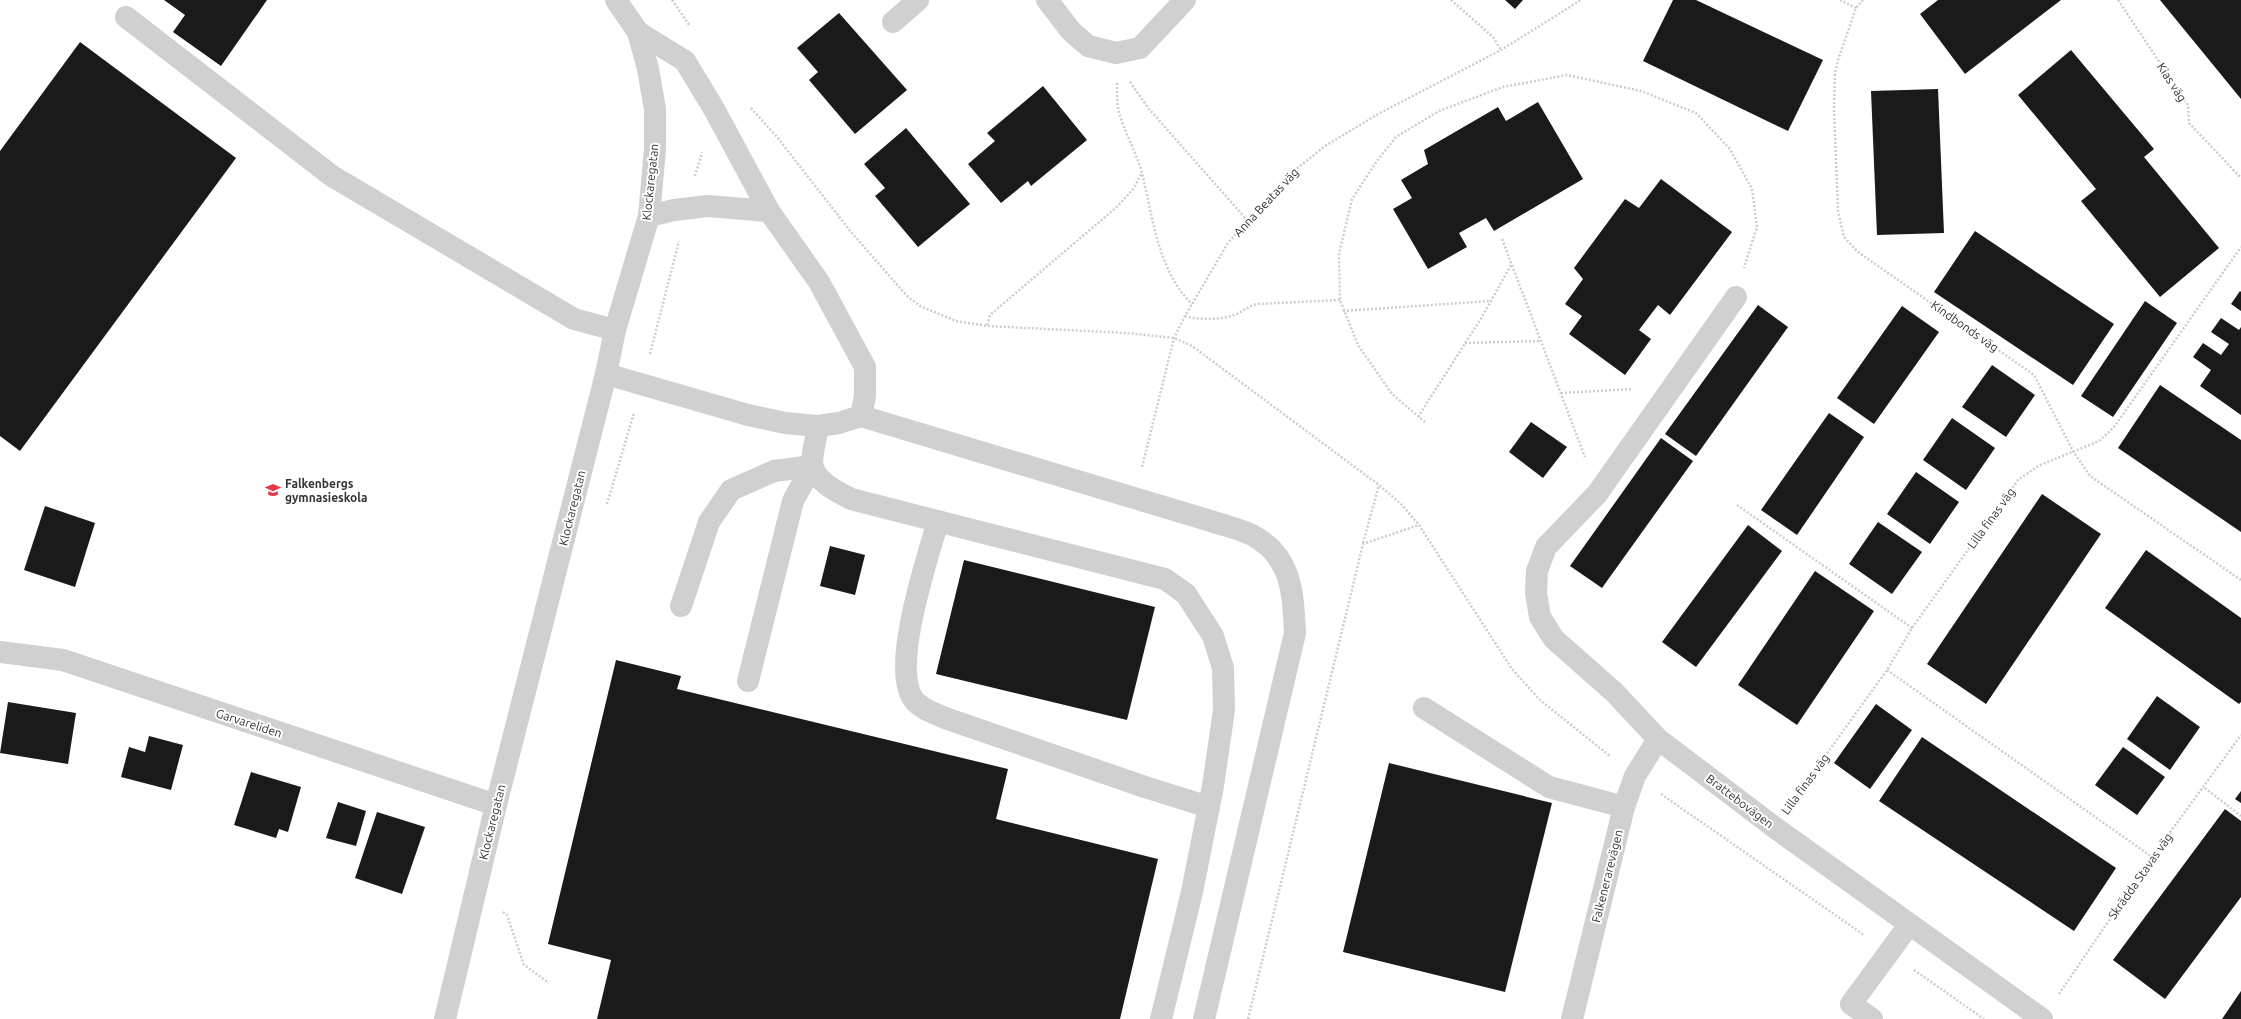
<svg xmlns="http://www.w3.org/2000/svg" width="2241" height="1019" font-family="Ubuntu,sans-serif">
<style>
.building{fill:#1a1a1a}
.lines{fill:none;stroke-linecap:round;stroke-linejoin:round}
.path{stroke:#cdcdcd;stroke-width:2.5;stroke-dasharray:2 2;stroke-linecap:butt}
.minor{stroke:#d0d0d0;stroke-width:22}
.labels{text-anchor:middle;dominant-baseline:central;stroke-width:4;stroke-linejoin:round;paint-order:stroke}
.street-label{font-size:12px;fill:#333;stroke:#fff}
.poi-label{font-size:12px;font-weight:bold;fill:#333;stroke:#fff;text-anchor:start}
</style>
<rect width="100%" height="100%" fill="#fff"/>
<g class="building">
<path d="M164,0H267L221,66L173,32L185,15Z"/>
<path d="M1505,0H1523L1515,9Z"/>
<path d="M1673,0H1696L1823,60L1788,131L1643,61Z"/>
<path d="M1938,0H2061L1965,74L1920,14Z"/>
<path d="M2160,0H2241V99Z"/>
<path d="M839,13L907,90L855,134L809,80L818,72L797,48Z"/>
<path d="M80,42L236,158L20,451L0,436V151Z"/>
<path d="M2071,50L2154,149L2144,157L2219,248L2160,297L2081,201L2096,189L2018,95Z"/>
<path d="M1043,86L1087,140L1031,186L1028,181L1001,203L968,164L995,141L987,133Z"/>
<path d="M1938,89L1944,233L1877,235L1871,91Z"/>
<path d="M1538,102L1583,179L1494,231L1486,218L1459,233L1467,247L1428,269L1393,209L1412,198L1401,180L1428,164L1424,150L1498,107L1506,121Z"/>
<path d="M906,128L970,204L918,247L875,196L885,188L864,164Z"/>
<path d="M1661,179L1732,232L1670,315L1658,305L1639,330L1651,339L1625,375L1569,334L1582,316L1565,304L1583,279L1574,268L1625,199L1639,208Z"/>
<path d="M1975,231L2114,324L2073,385L1934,292Z"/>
<path d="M2240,291L2241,292V311L2231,304Z"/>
<path d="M2145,301L2177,323L2113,417L2081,396Z"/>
<path d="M1758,305L1788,327L1696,456L1665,434Z"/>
<path d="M1902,306L1939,332L1874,424L1837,398Z"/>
<path d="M2221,318L2239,330L2241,327V415L2200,386L2211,370L2193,357L2203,343L2221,355L2229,344L2211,332Z"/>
<path d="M1992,365L2035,395L2006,437L1962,407Z"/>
<path d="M2160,385L2241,440V532L2118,448Z"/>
<path d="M1829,413L1864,437L1797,535L1761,510Z"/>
<path d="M1952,418L1995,448L1966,490L1923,460Z"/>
<path d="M1531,422L1567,447L1543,478L1509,452Z"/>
<path d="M1661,438L1693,461L1602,588L1570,566Z"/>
<path d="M1916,472L1959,502L1930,544L1887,514Z"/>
<path d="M2042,494L2101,534L1986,704L1927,664Z"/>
<path d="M45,506L95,523L75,587L24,570Z"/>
<path d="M1878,522L1922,552L1892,594L1849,564Z"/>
<path d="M1748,525L1782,551L1696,667L1662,642Z"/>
<path d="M830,546L865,555L855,595L820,586Z"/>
<path d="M2146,550L2241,618V702L2239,704L2105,608Z"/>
<path d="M964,560L1155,607L1127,720L936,674Z"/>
<path d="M1815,571L1874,611L1797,725L1738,685Z"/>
<path d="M616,660L681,676L677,689L1008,769L996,819L1158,859L1120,1019H597L611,960L548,944Z"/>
<path d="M2157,696L2200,727L2170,770L2127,739Z"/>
<path d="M8,702L76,713L68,764L0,753Z"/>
<path d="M1876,704L1912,730L1870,789L1834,763Z"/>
<path d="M149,736L183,745L171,790L121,777L129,747L145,752Z"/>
<path d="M1922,737L2116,868L2074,931L1879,801Z"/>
<path d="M2123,747L2165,777L2137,815L2095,785Z"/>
<path d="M1389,763L1552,803L1505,992L1343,952Z"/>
<path d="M251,772L301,787L288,832L279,829L276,838L234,825Z"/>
<path d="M2241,791V803L2235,799Z"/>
<path d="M338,802L366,811L356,846L326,838Z"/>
<path d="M2225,809L2241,821V897L2165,999L2113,960Z"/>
<path d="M377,812L425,827L402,894L355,878Z"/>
<path d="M2241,991V1019H2222Z"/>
</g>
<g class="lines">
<g class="path">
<path d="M672,0L690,26"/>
<path d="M1451,0L1493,37L1501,50"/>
<path d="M1840,0L1856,8"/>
<path d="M1863,0L1856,8L1839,57L1835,73L1834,109L1838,211L1844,237L1858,252L2034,375L2073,451L2090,476L2241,580"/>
<path d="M2118,0L2188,105L2189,123L2241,178"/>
<path d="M1130,82L1149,109L1247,220"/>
<path d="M1117,83C1117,91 1117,100 1118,108C1123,130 1136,151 1142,173C1153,218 1158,271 1192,304"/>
<path d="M751,108L777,137L851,232L907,296L920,306L956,321L987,326L1126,333L1174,338L1192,346L1379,485L1401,504L1419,525L1512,669L1540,700L1610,756"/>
<path d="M695,176L702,152"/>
<path d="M1502,239L1585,457"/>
<path d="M1343,311L1490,301"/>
<path d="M1185,316C1199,320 1220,320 1234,315C1243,312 1248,306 1257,304L1340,300"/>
<path d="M987,325L990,315L1118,206L1134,188L1141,174"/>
<path d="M1465,343L1541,341"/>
<path d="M650,354L679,241"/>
<path d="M1561,393L1633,389"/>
<path d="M1418,417L1482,317L1511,265"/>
<path d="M1425,422L1392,394L1358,345L1340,300L1339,254L1352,199L1377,161L1396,137L1439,111L1503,87L1567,75L1641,91L1696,113L1730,149L1752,189L1757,227L1744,268"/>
<path d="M1142,467L1174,338L1185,316L1228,243L1285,178L1325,146L1380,113L1501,50L1581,0"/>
<path d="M607,504L634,413"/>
<path d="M1737,505L1912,628"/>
<path d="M1363,543L1379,485"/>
<path d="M1887,670L2152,857"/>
<path d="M2205,788L2241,816"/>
<path d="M1661,794L1864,935"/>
<path d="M1792,802L1887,670L1912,628L2018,480L2038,466L2099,441L2114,427L2241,247"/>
<path d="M503,912L507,915L524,965L549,983"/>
<path d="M1914,970L1984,1019"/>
<path d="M2059,994L2152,857L2241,735"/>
<path d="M1248,1019L1363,544L1419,525"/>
</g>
<g class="minor">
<path d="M1047,0L1071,31L1088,46L1116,53L1140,48L1185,0"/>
<path d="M126,17L332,176L574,319L615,330"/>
<path d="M893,22L918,0"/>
<path d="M638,32L685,61L714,109L769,211L819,282L865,367V396L861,416"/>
<path d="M649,216L674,210L708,206L769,211"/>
<path d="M1736,297L1597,494L1546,547L1537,571L1536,593L1540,617L1554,639L1614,692L1658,739L1774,827L2042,1019"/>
<path d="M606,374L748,415L785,423L818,426L839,423L861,416L1214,522C1226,526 1240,529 1252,535C1292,556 1293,593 1295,633L1204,1019"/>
<path d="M818,426C817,435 810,459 813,467C817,482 838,492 851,499L1165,579L1186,594L1213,636L1223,668L1224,710L1213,786L1192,892L1161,1019"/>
<path d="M938,521C927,560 892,663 912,697C918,708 934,713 945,718L1145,787L1209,807"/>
<path d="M681,606L709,522L731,490L774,471L812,466"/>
<path d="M0,652L63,660L496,805"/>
<path d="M748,681L793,501L812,466"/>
<path d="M1424,708L1549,787L1624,807"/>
<path d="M445,1019L496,805L606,374L615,330L649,216L655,149V109L648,69L638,32L616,0"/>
<path d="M1572,1019L1624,807L1635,776L1658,739"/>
<path d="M1872,1019L1851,1004L1909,925"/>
</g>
</g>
<defs>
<g id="school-bare" transform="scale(1.2)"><path d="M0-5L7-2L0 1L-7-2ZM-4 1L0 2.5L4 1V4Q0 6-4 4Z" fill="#e63946" stroke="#fff" stroke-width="2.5" paint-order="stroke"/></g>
</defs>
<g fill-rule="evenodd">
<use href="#school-bare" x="273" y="490"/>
</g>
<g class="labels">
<g class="street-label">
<text transform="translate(2172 82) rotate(57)">Kias väg</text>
<text transform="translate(650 182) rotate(-84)">Klockaregatan</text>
<text transform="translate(1266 202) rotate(-47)">Anna Beatas väg</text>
<text transform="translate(1965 326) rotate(35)">Kindbonds väg</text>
<text transform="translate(572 508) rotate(-76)">Klockaregatan</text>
<text transform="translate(1991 518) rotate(-54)">Lilla finas väg</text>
<text transform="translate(249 723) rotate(18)">Garvareliden</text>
<text transform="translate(1805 784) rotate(-54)">Lilla finas väg</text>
<text transform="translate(1740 801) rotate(37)">Brattebovägen</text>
<text transform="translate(492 822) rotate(-76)">Klockaregatan</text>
<text transform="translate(1607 876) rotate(-76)">Falkenerarevägen</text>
<text transform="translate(2140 876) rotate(-55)">Skrädda Stavas väg</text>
</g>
<g class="poi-label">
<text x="285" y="483">Falkenbergs<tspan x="285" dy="14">gymnasieskola</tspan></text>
</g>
</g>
</svg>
